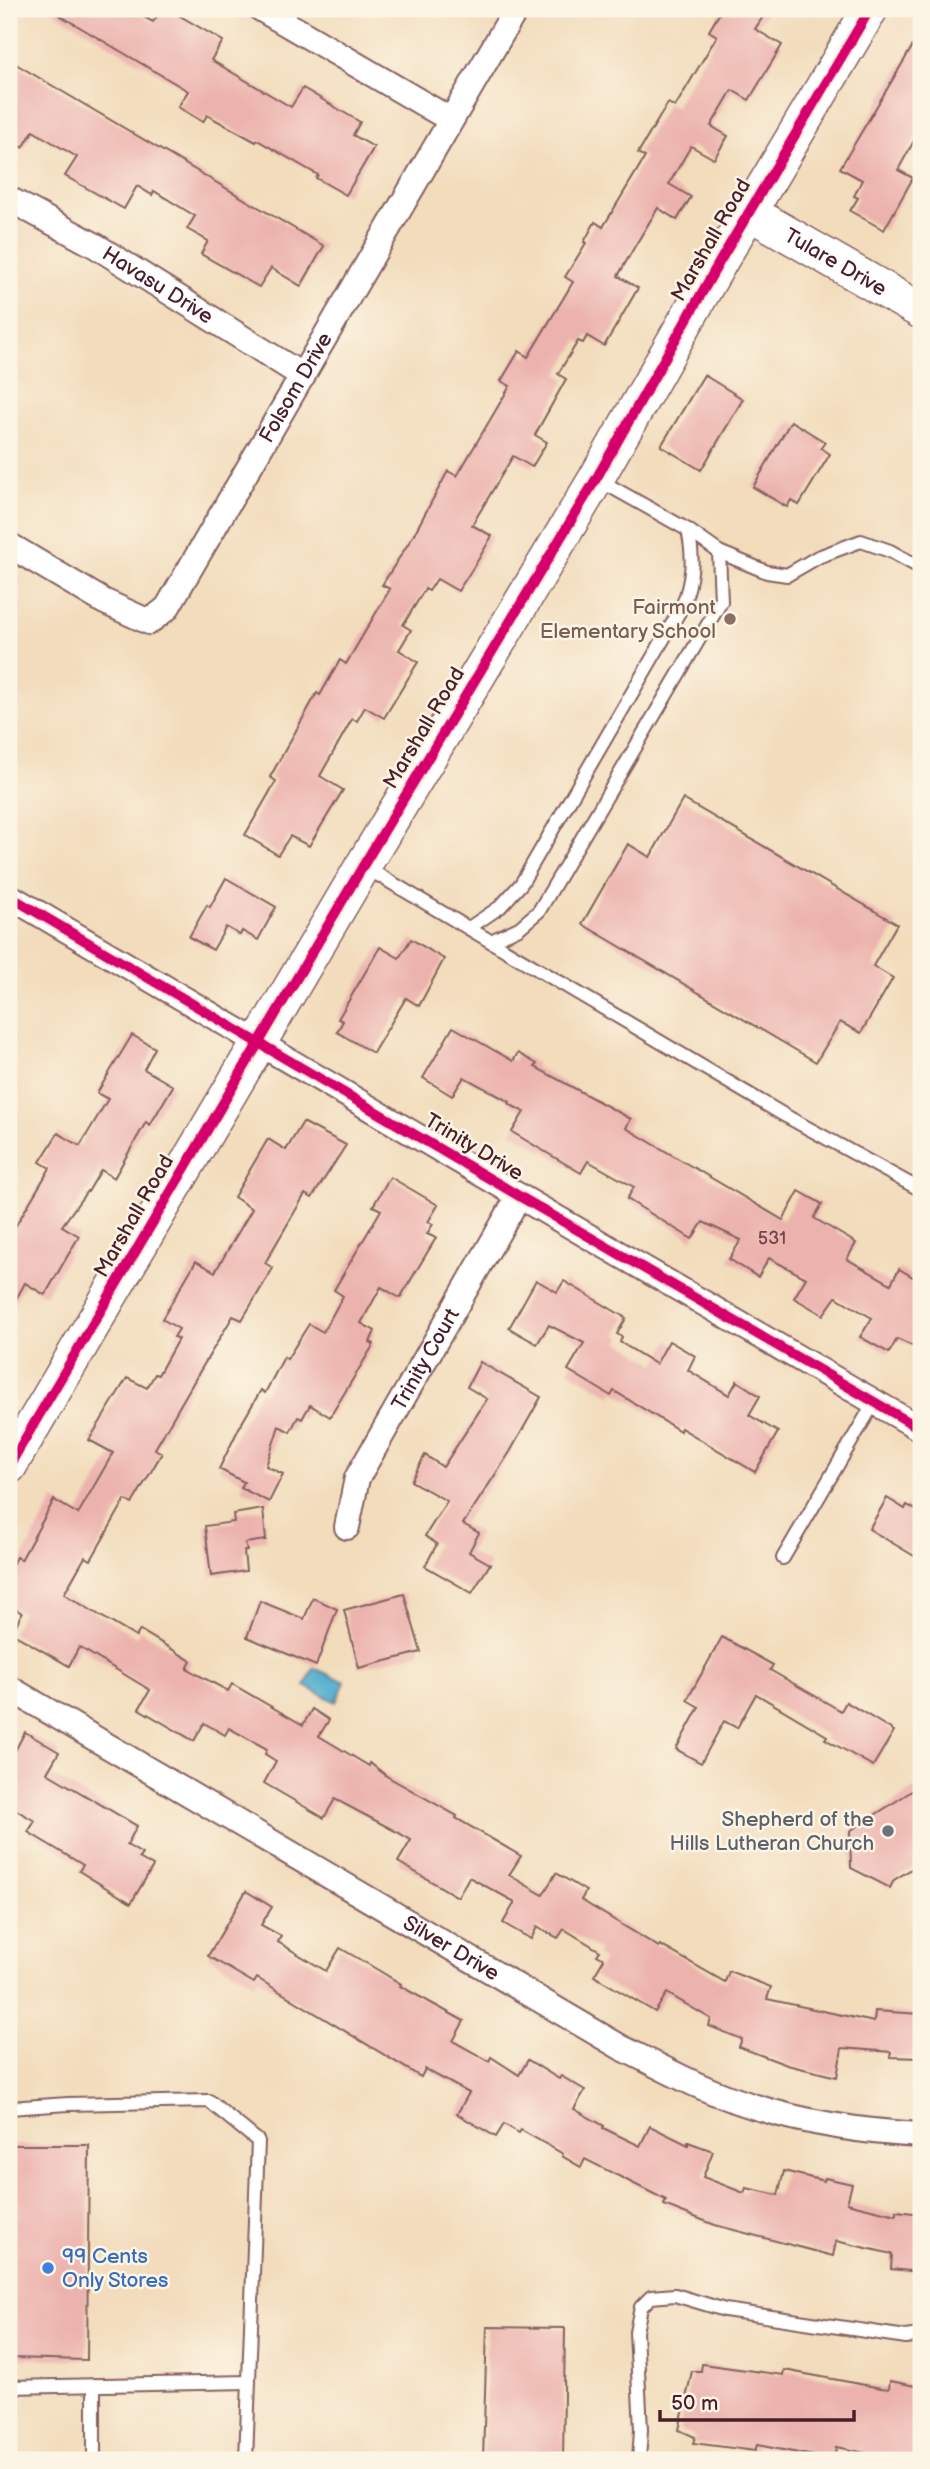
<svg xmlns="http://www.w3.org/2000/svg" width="930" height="2469" font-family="'Balsamiq Sans',sans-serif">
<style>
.water{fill:#4eaccd;stroke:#4c667c;stroke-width:2}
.building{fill:#ecb3ae}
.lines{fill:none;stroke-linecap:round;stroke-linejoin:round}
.lane-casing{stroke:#85615e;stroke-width:16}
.street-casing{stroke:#85615e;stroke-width:28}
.secondary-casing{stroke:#85615e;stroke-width:38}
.lane{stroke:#fff;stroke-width:12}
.street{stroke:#fff;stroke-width:24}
.secondary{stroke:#fff;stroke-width:35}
.cycleway-casing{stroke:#fcf5e5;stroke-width:15}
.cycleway{stroke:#d6006c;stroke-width:10}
.education-dot{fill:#8d6e63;stroke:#fcf5e5;stroke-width:2.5}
.worship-dot{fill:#6b7280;stroke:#fcf5e5;stroke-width:2.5}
.shop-dot{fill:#3f7fe0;stroke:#fcf5e5;stroke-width:2.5}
.labels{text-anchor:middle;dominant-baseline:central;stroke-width:5;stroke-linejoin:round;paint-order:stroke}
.number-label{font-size:18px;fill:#72444c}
.street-label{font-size:21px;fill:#4a1f2b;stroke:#fcf5e5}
.education-label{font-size:21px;fill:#785e54;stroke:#fcf5e5;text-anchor:end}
.worship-label{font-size:21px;fill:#5b616d;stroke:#fcf5e5;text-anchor:end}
.shop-label{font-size:21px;fill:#366cbe;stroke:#fcf5e5;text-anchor:start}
</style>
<rect width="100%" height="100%" fill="#fcf5e5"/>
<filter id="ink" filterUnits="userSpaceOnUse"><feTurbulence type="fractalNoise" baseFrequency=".0143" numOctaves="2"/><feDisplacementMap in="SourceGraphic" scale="14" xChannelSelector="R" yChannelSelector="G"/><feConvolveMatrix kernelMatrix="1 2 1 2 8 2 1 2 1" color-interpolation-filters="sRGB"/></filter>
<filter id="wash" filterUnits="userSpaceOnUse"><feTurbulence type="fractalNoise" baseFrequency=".00686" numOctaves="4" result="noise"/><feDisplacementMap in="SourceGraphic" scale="28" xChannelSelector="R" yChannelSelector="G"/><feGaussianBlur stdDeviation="1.57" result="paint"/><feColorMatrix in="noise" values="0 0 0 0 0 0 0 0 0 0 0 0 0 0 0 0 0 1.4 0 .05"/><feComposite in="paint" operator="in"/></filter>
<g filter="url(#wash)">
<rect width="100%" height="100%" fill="#f2dcbc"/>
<path class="water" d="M314,1668L345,1682L336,1702L305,1686Z"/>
<g id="blocks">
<g class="building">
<path d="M49,9H129L153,22L162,9H168L223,41L211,60L291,107L303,88L360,122L353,135L374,147L346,195L316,178L318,175L257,140L256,142L207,115L203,122L178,107L188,91Z"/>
<path d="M722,9H768L755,29L782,45L749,100L732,90L711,126L728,136L714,159L691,146L669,184L691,197L677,220L658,208L635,246L618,276L638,288L619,321L604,346L587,336L583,343L578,341L558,374L566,379L535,435L547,442L532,467L513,456L472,525L492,536L478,560L458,591L437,579L429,591L425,589L403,625L411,630L399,650L418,662L384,718L365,707L357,721L352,719L320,776L343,790L309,846L290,836L278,855L245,835L276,781L270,777L317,693L320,695L340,660L346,664L390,589L382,585L413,536L448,471L457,476L510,386L501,381L519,351L528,357L573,282L565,277L586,243L584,242L595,222L603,227L645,157L638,153L668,103L675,107L717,36L709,31Z"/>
<path d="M921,32V128L898,170L913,178L884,230L850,211L858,198L854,196L862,180L840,168Z"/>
<path d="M9,60L324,246L301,286L271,268L259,287L201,254L208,241L187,229L195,216L154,191L152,195L137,186L124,209L65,176L77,157L33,131L23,148L9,140Z"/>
<path d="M704,375L743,399L701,470L661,446Z"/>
<path d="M791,421L825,442L821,448L830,454L799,505L791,500L787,507L753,487Z"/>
<path d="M683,799L897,924L873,966L893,978L861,1033L840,1022L816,1062L582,924L628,844L650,857Z"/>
<path d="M226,878L276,907L258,940L242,931L240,935L226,927L213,950L189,937L207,905L210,907Z"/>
<path d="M411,939L444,959L419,1006L406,998L373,1053L337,1032L343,1021L338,1019L380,947L399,958Z"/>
<path d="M453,1027L513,1061L518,1053L537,1064L535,1067L631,1119L626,1128L783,1220L799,1191L822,1204L814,1218L856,1243L847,1259L891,1284L899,1269L921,1282V1350L897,1339L889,1353L860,1337L872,1318L836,1297L823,1315L794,1298L806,1278L769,1258L758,1277L729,1259L741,1240L703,1222L692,1239L627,1199L634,1187L588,1161L581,1173L537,1147L512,1132L524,1112L509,1104L510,1102L464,1077L452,1096L423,1078Z"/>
<path d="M132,1035L155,1048L144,1069L173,1086L150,1125L146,1122L114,1178L101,1170L88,1192L87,1191L62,1226L79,1236L45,1295L25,1283L9,1312V1237L50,1168L40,1162L58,1133L80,1146L108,1099L97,1093Z"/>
<path d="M303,1122L346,1145L312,1198L305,1194L265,1263L273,1268L242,1320L233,1316L197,1376L155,1449L162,1453L132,1504L125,1500L91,1560L85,1557L64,1594L136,1637L140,1630L191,1661L187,1669L228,1691L232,1684L303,1725L312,1709L329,1720L319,1736L369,1766L370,1763L388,1777L457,1816L456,1818L521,1856L509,1875L543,1895L556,1873L586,1891L581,1900L659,1947L660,1945L725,1982L729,1971L771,1987L767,1999L874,2022L875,2011L921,2014V2058L890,2057L891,2052L842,2048L837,2077L787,2065L739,2047L742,2039L709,2026L711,2019L667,1993L655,2012L594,1976L604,1959L597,1955L600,1951L564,1929L558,1938L537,1927L531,1939L503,1923L515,1902L469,1877L458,1897L398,1862L411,1840L397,1832L335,1799L324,1818L264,1783L276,1761L265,1754L267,1749L229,1728L225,1735L204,1723L194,1741L139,1709L150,1690L79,1647L69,1666L12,1633L22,1613L9,1605V1570L16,1557L21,1560L54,1500L78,1514L113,1453L89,1440L127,1378L147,1388L155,1374L158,1375L178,1339L174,1337L179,1329L162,1319L182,1285L196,1261L215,1272L252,1209L234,1197L268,1139L286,1150Z"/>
<path d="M390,1177L438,1205L428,1222L433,1224L427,1234L436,1238L400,1298L381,1287L361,1323L375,1331L370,1342L374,1344L330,1417L310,1405L302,1419L298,1417L290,1432L279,1426L266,1466L283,1474L269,1502L241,1488L244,1482L219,1469L239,1428L261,1390L265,1393L284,1357L287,1359L309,1324L323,1332L343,1296L334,1290L381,1210L373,1206Z"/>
<path d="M536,1280L557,1292L564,1281L626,1318L617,1334L622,1337L620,1342L656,1364L669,1341L695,1356L688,1370L729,1395L737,1381L760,1396L749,1415L778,1432L755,1472L681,1428L680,1431L614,1391L611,1396L568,1370L584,1343L549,1325L537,1344L509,1328Z"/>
<path d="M480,1362L541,1397L510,1452L463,1524L479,1533L469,1552L490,1564L472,1593L425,1566L437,1544L425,1536L447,1501L411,1481L425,1455L443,1467L487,1399L467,1387Z"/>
<path d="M887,1498L905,1509L907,1505L921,1513V1560L869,1529Z"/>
<path d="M263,1509L266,1540L245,1543L247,1551H244L246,1571L211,1576L205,1526L234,1522L233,1514Z"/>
<path d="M404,1594L421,1652L359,1668L344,1610Z"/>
<path d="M313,1598L337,1609L316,1666L247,1637L260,1601L304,1619Z"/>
<path d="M722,1637L773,1665L770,1670L841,1711L846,1702L894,1731L873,1766L825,1739L827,1736L756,1694L737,1728L724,1721L701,1763L676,1749L699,1707L687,1700Z"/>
<path d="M25,1732L59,1752L47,1773L137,1826L127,1845L142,1854L139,1858L153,1866L131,1903L79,1871L83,1865L28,1832L35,1821L9,1806V1762Z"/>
<path d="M921,1785V1863L894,1880L890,1888L851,1868L850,1831Z"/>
<path d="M246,1891L272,1907L261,1925L281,1936L278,1942L326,1971L340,1948L378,1970L401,1984L400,1986L464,2021L453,2041L489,2061L491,2057L519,2075L528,2060L559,2079L561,2076L585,2090L574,2109L604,2126L603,2128L640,2146L650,2126L688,2145V2142L713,2151L703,2177L744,2193L746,2188L778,2195L784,2171L824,2181L825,2178L852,2184L847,2203L896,2215V2211L921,2214L919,2272L891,2269L892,2254L836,2241L833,2256L715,2225L664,2205L666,2200L585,2159L581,2167L562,2156L563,2154L521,2130L519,2133L504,2124L496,2137L457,2114L469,2093L425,2069L421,2077L257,1978L254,1983L208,1956Z"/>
<path d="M12,2145H89L87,2360L9,2358V2177H12Z"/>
<path d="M487,2327L565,2328L563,2460H483Z"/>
<path d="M702,2364L783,2375L784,2370L881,2388L889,2389L890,2381L921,2387V2460H875L876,2455L836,2447L834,2460L757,2445L755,2451L693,2443L695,2437L679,2430L692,2371H701Z"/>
</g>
</g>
</g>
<g filter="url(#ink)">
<use href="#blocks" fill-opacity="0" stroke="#85615e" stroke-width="2"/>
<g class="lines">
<g class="lane-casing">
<g id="lane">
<path d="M599,480L688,530L719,552L767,572L787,575L818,557L861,541L890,551L921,568"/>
<path d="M365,867L784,1115L921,1190"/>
<path d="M469,928L500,907L521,884L682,607C693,579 694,558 688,530"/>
<path d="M491,941L519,928L539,911L721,602L719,552"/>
<path d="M783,1558L875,1401"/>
<path d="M9,2108L68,2104L209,2101L258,2141L246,2460"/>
<path d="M94,2385V2460"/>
<path d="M9,2387L249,2382"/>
<path d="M639,2460L641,2430L636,2332L641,2307L651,2297L675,2295L725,2310L906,2337L921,2335"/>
</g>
</g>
<g class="street-casing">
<g id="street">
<path d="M261,9L451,120"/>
<path id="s1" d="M9,199L96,246L303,376"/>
<path id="s2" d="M9,545L103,601L149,622L167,608L516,9"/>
<path d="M9,896L519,1196L921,1429"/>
<path id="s3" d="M347,1527L357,1478L519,1196"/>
<path id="s4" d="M9,1688L622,2048C647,2060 671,2073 695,2084C765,2116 845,2131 921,2135"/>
</g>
</g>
<g class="secondary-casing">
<g id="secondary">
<path id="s5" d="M749,212L921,311"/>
<path d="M9,1466L363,866L596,479L720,261L870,9"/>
</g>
</g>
<use href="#lane" class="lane"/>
<use href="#street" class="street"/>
<use href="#secondary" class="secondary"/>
<g class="cycleway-casing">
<g id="cycleway">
<path d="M9,896L519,1196L921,1429"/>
<path d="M9,1466L363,866L596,479L720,261L870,9"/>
</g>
</g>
<use href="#cycleway" class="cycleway"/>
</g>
</g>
<circle class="education-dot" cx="730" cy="619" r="7"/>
<circle class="worship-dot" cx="888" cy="1831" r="7"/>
<circle class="shop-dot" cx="48" cy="2268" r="7"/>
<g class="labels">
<g class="number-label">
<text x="772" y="1238">531</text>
</g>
<g class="street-label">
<text transform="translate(711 240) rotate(-60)">Marshall Road</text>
<text stroke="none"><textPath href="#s5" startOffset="100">Tulare Drive</textPath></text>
<text stroke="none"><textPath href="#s1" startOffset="172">Havasu Drive</textPath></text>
<text stroke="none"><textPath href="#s2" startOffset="438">Folsom Drive</textPath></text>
<text transform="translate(424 728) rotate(-59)">Marshall Road</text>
<text transform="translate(474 1147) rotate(31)">Trinity Drive</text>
<text transform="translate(134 1216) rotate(-60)">Marshall Road</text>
<text stroke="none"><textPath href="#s3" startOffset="187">Trinity Court</textPath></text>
<text stroke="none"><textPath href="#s4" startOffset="513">Silver Drive</textPath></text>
</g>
<g class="education-label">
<text x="716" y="607">Fairmont<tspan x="716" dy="24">Elementary School</tspan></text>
</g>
<g class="worship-label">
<text x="874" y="1819">Shepherd of the<tspan x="874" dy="24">Hills Lutheran Church</tspan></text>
</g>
<g class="shop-label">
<text x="62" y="2256">99 Cents<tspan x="62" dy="24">Only Stores</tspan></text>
</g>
</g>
<rect width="930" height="2469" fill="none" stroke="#fcf5e5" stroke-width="35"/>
<path d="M660 2410v10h194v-10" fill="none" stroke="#4a1f2b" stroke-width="3.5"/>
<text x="671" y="2410" font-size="21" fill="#4a1f2b" stroke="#fcf5e5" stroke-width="5" paint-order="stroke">50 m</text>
</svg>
